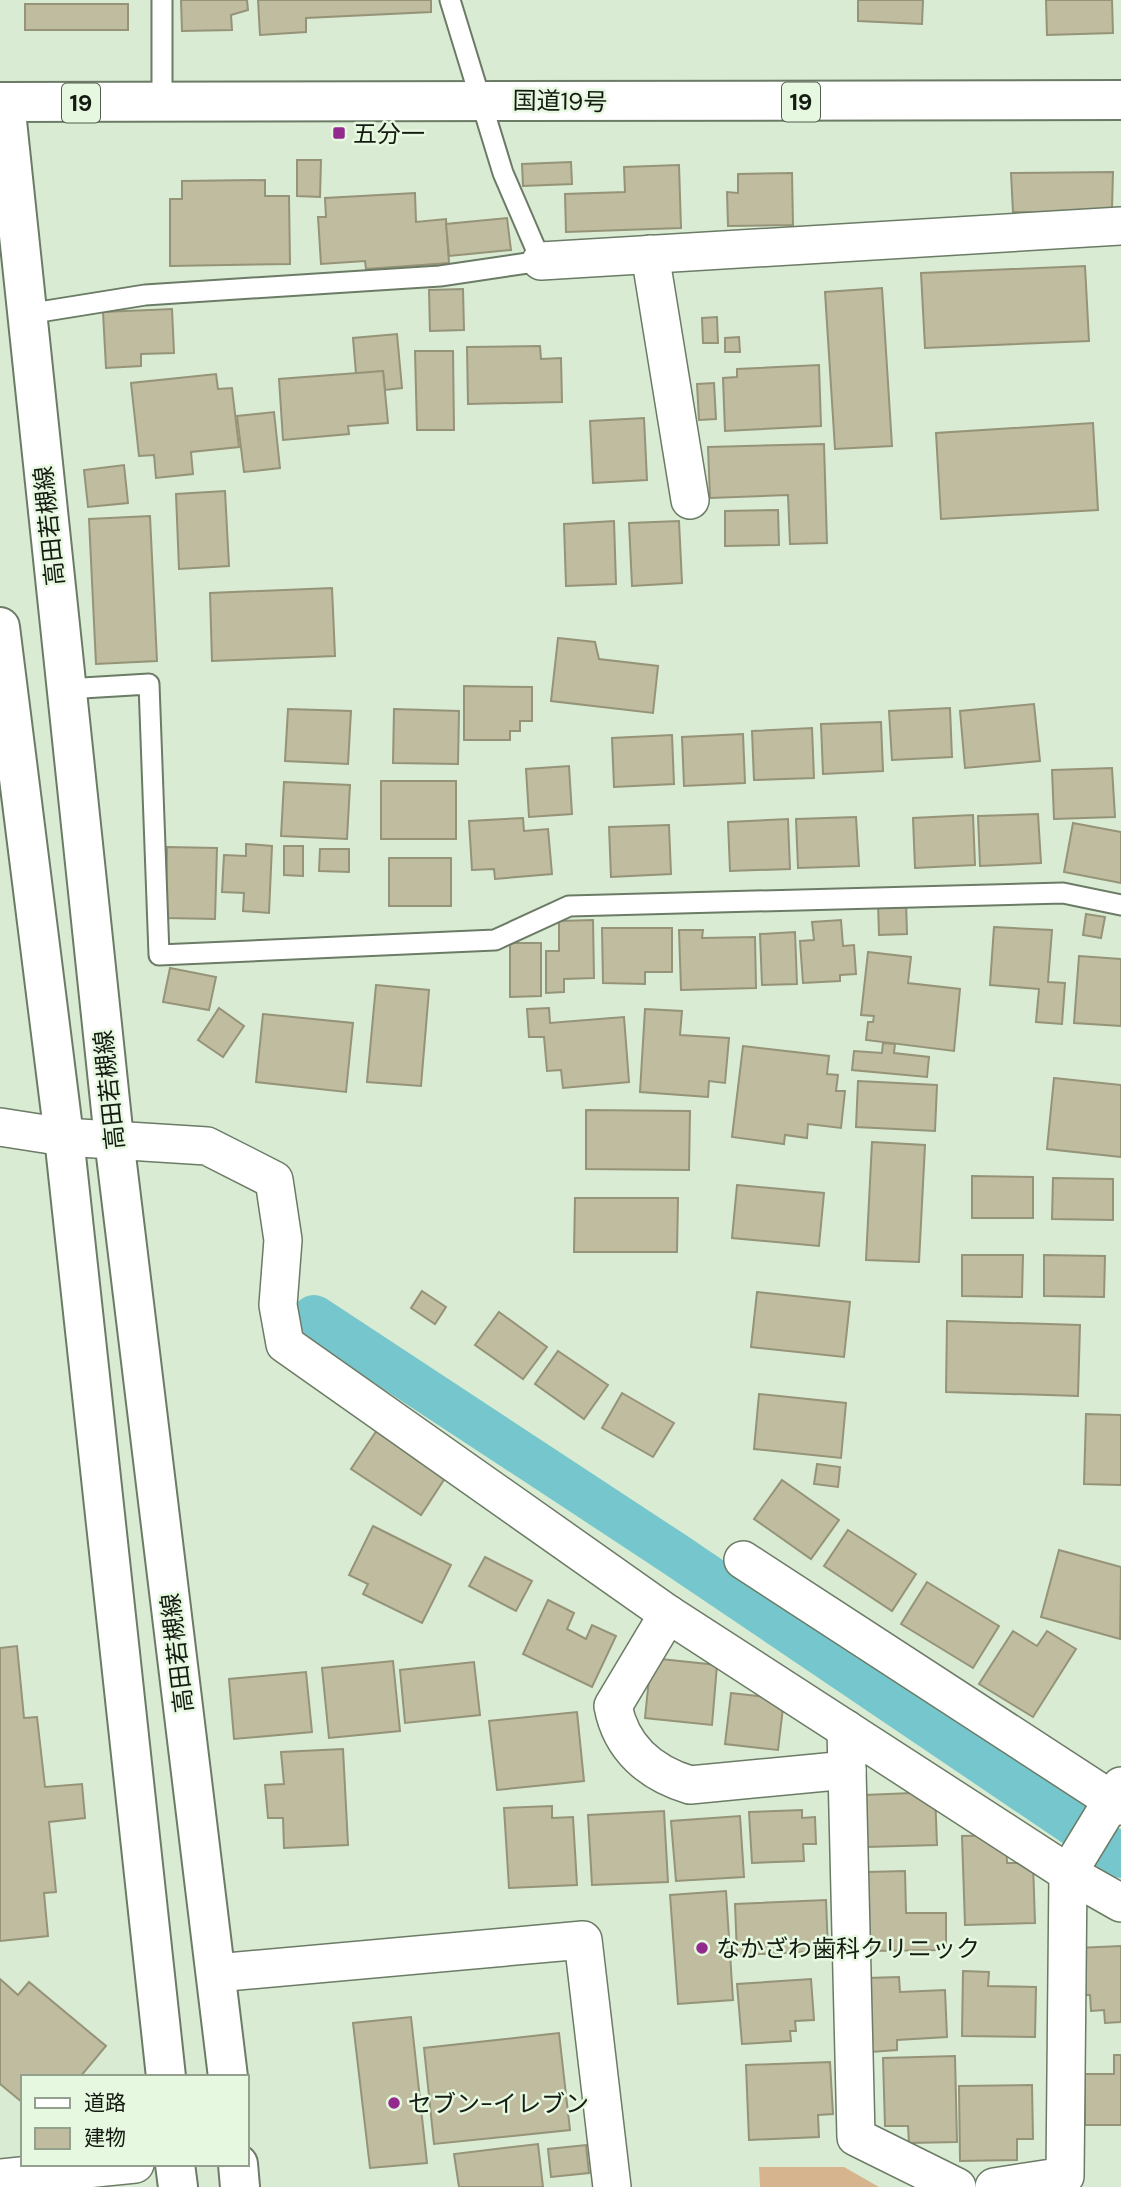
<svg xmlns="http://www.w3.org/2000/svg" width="1121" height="2187" font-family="'DM Sans','Noto Sans JP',sans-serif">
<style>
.green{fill:#d6b48e}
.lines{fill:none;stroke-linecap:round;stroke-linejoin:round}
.canal{stroke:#75c7cd;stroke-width:44}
.building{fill:#bfbca0;stroke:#959378;stroke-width:2}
.service-casing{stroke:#6b7b65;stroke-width:23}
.minor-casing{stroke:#6b7b65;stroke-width:40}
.tertiary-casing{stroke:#6b7b65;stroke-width:42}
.trunk-casing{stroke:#6b7b65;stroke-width:42}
.service{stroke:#fff;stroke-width:19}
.minor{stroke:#fff;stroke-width:37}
.tertiary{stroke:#fff;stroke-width:38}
.trunk{stroke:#fff;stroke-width:38}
.poi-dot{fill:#932a8d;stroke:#e6f8df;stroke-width:2.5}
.labels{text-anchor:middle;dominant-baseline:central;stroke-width:5;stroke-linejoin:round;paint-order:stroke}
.shield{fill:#e6f8df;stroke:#545d50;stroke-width:2}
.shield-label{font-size:23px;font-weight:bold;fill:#151b12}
.street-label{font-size:24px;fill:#151b12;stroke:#e6f8df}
.poi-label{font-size:24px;fill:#151b12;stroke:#e6f8df;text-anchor:start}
</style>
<rect width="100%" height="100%" fill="#d9ebd2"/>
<path class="green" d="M759,2167H844L879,2187H760Z"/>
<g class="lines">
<path class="canal" d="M314,1317L673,1553L1121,1856"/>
</g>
<g class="building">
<path d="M181,0H247L248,10L231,15L232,30L182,31Z"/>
<path d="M258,0H431V12L306,18V32L260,35Z"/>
<path d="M858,0H923L922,24L858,21Z"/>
<path d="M1046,0H1112L1113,33L1047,35Z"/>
<rect x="25" y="4" width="103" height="26"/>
<path d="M297,160H321L320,197L297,196Z"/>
<path d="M571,162L572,184L523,186L522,164Z"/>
<path d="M679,165L681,228L566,232L565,194L625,192L624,167Z"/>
<path d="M1113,172L1112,209L1086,213L1013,212L1011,173Z"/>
<path d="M792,173L793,225L728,226L727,192L738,193V174Z"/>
<path d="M265,180V196H289L290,264L170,266V199H182V181Z"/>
<path d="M415,193L416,222L446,219L449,263L366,269L365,261L321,264L318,217H326L325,198Z"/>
<path d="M507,218L511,250L449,256L446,224Z"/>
<path d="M1085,266L1089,341L925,348L921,273Z"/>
<path d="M882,288L892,446L835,449L825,292Z"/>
<path d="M463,289L464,330L430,331L429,290Z"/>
<path d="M172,309L174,353L141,354V366L106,368L103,312Z"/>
<path d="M717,317L718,343H703L702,318Z"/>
<path d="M397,334L402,388L385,390L383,371L356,374L353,338Z"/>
<path d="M739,337L740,352H725V338Z"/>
<path d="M540,346L541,359L561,358L562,402L468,404L467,347Z"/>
<path d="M415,351H453L454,430H417Z"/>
<path d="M819,365L821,426L725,431L723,378L737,377V369Z"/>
<path d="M383,371L388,423L348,426L349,434L283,440L279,379Z"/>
<path d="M216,374L218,389L232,388L239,447L191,452L193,474L156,478L154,455L139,456L131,383Z"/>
<path d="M714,383L716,419L699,420L697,384Z"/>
<path d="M274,412L280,468L244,472L237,416Z"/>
<path d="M644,418L647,480L593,483L590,421Z"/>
<path d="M1093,423L1098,510L941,519L936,433Z"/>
<path d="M824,444L827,543L790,544L788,495L710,498L708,447Z"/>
<path d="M124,465L128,503L88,507L84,470Z"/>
<path d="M225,491L229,566L179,569L176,494Z"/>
<path d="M778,510L779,545L725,546V511Z"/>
<path d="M150,516L157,661L96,664L89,519Z"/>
<path d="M614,521L616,584L566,586L564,524Z"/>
<path d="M679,521L682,583L632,586L629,523Z"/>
<path d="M332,588L335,656L212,661L210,593Z"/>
<path d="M558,638L595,642L599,659L658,666L653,713L551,701Z"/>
<path d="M464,686L532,687V721H520V731H510V740H464Z"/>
<path d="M1034,704L1040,761L965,768L960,711Z"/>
<path d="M950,708L952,757L892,760L889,711Z"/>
<path d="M288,709L351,711L348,764L285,761Z"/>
<path d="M394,709L459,711L458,764L393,763Z"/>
<path d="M881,722L883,771L823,774L821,724Z"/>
<path d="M812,728L814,778L754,780L752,731Z"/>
<path d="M743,734L745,783L684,786L682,737Z"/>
<path d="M672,735L674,784L614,787L612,738Z"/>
<path d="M569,766L572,814L529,817L526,769Z"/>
<path d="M1112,768L1115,817L1054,819L1052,770Z"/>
<rect x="381" y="781" width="75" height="58"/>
<path d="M284,782L350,785L347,839L281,836Z"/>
<path d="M1038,814L1041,863L980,866L978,816Z"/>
<path d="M973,815L975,865L915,868L913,818Z"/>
<path d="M856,817L859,866L798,868L796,819Z"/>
<path d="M523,818L524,831L548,829L552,874L495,879L494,869L472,870L469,821Z"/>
<path d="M788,819L790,869L730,871L728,822Z"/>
<path d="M1073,823L1121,832V883L1064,872Z"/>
<path d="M669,825L671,874L611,877L609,827Z"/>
<path d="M246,844L272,846L269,913L243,911L244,893L222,892L224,855L246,856Z"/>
<path d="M284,846H303V876L284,875Z"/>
<path d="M167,847L217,848L215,919L166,918Z"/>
<path d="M320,849H349V872L319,871Z"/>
<rect x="389" y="858" width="62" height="48"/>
<path d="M906,902L907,934L879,935L878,903Z"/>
<path d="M1086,914L1105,917L1101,938L1083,935Z"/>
<path d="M593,920L594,978L564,979V992L546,993V951H559V921Z"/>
<path d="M841,920L843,946L854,945L856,974L840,975V981L803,983L800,941L814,940L812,922Z"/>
<path d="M994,927L1052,930L1048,982L1065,983L1062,1024L1036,1022L1039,989L990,985Z"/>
<path d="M602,928H672V972H645V984L603,983Z"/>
<path d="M679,930H703L702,938L755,937L756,988L681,990Z"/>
<path d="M795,932L797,984L762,985L760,934Z"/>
<path d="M510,943H541V996L510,997Z"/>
<path d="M868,952L911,957L908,983L960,989L954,1051L866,1040L868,1022H873L874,1016L861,1015Z"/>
<path d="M1079,956L1121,959V1026L1074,1023Z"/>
<path d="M170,968L216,977L209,1010L163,1002Z"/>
<path d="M376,985L429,990L421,1086L367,1082Z"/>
<path d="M219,1008L244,1026L223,1057L198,1040Z"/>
<path d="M549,1008L550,1023L624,1017L629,1082L563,1088L561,1070L547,1071L544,1037H529L527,1009Z"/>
<path d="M645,1009L682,1011L680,1035L729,1038L725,1083L709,1081L708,1097L640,1092Z"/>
<path d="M263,1014L353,1023L346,1092L256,1082Z"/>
<path d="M883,1043L895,1044L894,1053L929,1057L927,1077L852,1070L854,1051L882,1053Z"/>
<path d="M743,1046L829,1056L827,1074L838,1075L836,1091H845L841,1128L808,1124L807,1138L785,1135L784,1144L732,1137Z"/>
<path d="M1054,1078L1121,1085V1157L1047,1149Z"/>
<path d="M858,1081L937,1085L935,1131L856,1127Z"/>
<path d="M586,1110L690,1111L689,1170L586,1169Z"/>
<path d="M872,1142L925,1145L919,1262L866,1260Z"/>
<path d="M972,1176L1033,1177V1218H972Z"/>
<path d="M1053,1178L1113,1179V1220L1052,1219Z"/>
<path d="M737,1185L824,1193L819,1246L732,1238Z"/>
<path d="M575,1198H678L677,1252H574Z"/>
<path d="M962,1255H1023L1022,1297L962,1296Z"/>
<path d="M1044,1255L1105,1256L1104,1297L1044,1296Z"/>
<path d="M422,1291L446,1307L435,1324L411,1308Z"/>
<path d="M757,1292L850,1302L844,1357L751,1347Z"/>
<path d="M499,1312L547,1347L523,1379L475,1345Z"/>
<path d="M947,1321L1080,1325L1078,1396L946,1392Z"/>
<path d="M558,1351L608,1385L584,1419L535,1384Z"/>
<path d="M622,1393L674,1423L653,1457L602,1428Z"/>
<path d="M759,1394L846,1403L841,1458L754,1449Z"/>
<path d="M1086,1414L1121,1415V1485L1084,1484Z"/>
<path d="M379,1427L449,1472L421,1515L351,1469Z"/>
<path d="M817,1464L840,1467L838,1487L814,1484Z"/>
<path d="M782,1480L839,1520L811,1559L754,1519Z"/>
<path d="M373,1526L451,1565L422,1623L363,1594L368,1584L349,1575Z"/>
<path d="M848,1530L916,1574L892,1611L824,1566Z"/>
<path d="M1059,1550L1121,1567L1120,1639L1041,1617Z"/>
<path d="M485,1557L532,1581L516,1611L469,1586Z"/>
<path d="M927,1582L999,1626L973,1668L901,1624Z"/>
<path d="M548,1600L574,1613L567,1629L586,1639L592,1625L616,1636L592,1687L523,1654Z"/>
<path d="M1013,1631L1037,1646L1047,1631L1076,1649L1033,1717L979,1684Z"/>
<path d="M17,1646L24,1718L37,1717L45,1787L82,1784L85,1818L49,1822L56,1892L44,1893L48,1936L0,1941V1648Z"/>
<path d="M651,1658L717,1665L712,1725L645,1718Z"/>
<path d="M393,1661L400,1731L329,1738L322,1668Z"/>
<path d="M474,1662L480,1715L405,1723L400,1670Z"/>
<path d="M306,1672L312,1732L234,1739L229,1679Z"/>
<path d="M731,1693L784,1699L778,1750L725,1744Z"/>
<path d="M577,1712L584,1781L497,1790L489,1721Z"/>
<path d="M343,1749L348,1845L284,1848L283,1818H268L265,1785L284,1784L281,1752Z"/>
<path d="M935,1792L937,1845L867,1847L865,1795Z"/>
<path d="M552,1806V1818L573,1817L577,1885L509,1888L504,1808Z"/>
<path d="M802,1810V1818L815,1817L816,1844H803L804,1861L752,1863L749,1812Z"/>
<path d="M664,1811L668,1882L592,1885L588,1815Z"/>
<path d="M740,1816L744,1877L676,1881L671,1821Z"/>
<path d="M1006,1835L1007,1863H1033L1035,1923L965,1925L962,1836Z"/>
<path d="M905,1871L906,1913H946V1950L868,1951L867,1872Z"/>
<path d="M726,1891L733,2000L678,2004L670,1895Z"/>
<path d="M826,1900L828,1951L737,1955L735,1904Z"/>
<path d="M1121,1946V2022L1105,2023L1104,2010L1091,2011L1090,1995H1079L1077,1948Z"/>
<path d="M963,1971L989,1972L988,1986L1036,1987L1035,2037L962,2036Z"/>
<path d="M899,1977L900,1992L945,1990L947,2037L897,2040V2050L871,2052L867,1978Z"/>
<path d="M0,1979L18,1995L29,1982L106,2046L80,2077H23V2103L0,2084Z"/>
<path d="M811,1979L814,2020L795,2021L796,2031H790L791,2041L742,2044L737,1984Z"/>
<path d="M411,2017L427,2163L370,2168L353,2023Z"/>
<path d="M559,2033L570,2130L434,2144L424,2048Z"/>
<path d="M1114,2055H1121V2125H1085V2074H1114Z"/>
<path d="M955,2056L957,2142L909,2143L908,2126H885L883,2058Z"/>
<path d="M830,2062L833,2114L818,2115L819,2137L749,2140L746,2065Z"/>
<path d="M1032,2085L1033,2139H1017V2160L960,2161L959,2086Z"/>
<path d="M538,2144L543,2187H459L454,2154Z"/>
<path d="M586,2145L589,2173L551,2177L548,2149Z"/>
</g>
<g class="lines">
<g class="service-casing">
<g id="service">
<path d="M162,0V103"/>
<path d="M27,314L145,295L440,276L541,261L503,173L450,0"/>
<path d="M66,689L149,684L159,955L495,940L569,906L1063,893L1121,905"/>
</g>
</g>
<g class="minor-casing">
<g id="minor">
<path d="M650,254L690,500"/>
<path d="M541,261L1121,226"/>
<path d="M0,1127L64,1137L207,1146L274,1180L283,1240L278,1305L285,1344L668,1614L1068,1873L1121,1903"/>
<path d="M743,1560L1121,1806"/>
<path d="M668,1614L613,1706C621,1748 650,1773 690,1785L847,1770"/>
<path d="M846,1729L856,2137L957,2187"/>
<path d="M216,1973L583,1940L612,2187"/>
<path d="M0,2178L135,2164"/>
<path d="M994,2187L1065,2176L1068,1873L1121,1786"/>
</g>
</g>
<g class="tertiary-casing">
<g id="tertiary">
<path d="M5,102L114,1139L228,2077"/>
<path d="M0,627L64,1137L166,2077"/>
<path d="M175,2164L178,2187"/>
<path d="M238,2164L240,2187"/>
</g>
</g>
<g class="trunk-casing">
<path id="trunk" d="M0,102L1121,100"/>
</g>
<use href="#service" class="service"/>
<use href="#minor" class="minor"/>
<use href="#tertiary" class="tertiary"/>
<use href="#trunk" class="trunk"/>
</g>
<g class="poi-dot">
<rect x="332" y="126" width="14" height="14" rx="3.5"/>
<circle cx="702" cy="1948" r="7"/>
<circle cx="394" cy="2103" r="7"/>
</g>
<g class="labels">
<g class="shield">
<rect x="782" y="82.5" width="38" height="39" rx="5"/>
<rect x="62" y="83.5" width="38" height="39" rx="5"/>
</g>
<g class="shield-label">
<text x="801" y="102">19</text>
<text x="81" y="103">19</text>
</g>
<g class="street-label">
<text transform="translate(560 101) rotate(1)">国道19号</text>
<text transform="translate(49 526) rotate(-96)">高田若槻線</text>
<text transform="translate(109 1090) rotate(-96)">高田若槻線</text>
<text transform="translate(177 1653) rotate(-97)">高田若槻線</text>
</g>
<g class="poi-label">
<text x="353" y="133">五分一</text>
<text x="716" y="1948">なかざわ歯科クリニック</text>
<text x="408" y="2103">セブン-イレブン</text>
</g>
</g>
<rect x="21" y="2075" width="228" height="91" fill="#e6f8df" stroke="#92a08d" stroke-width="2"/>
<rect x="35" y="2098" width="35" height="10" fill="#ffffff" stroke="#92a08d" stroke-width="2"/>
<text x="84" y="2110" font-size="21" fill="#151b12">道路</text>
<rect x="35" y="2128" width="35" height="21" fill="#bfbca0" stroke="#92a08d" stroke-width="2"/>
<text x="84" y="2145" font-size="21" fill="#151b12">建物</text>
</svg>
